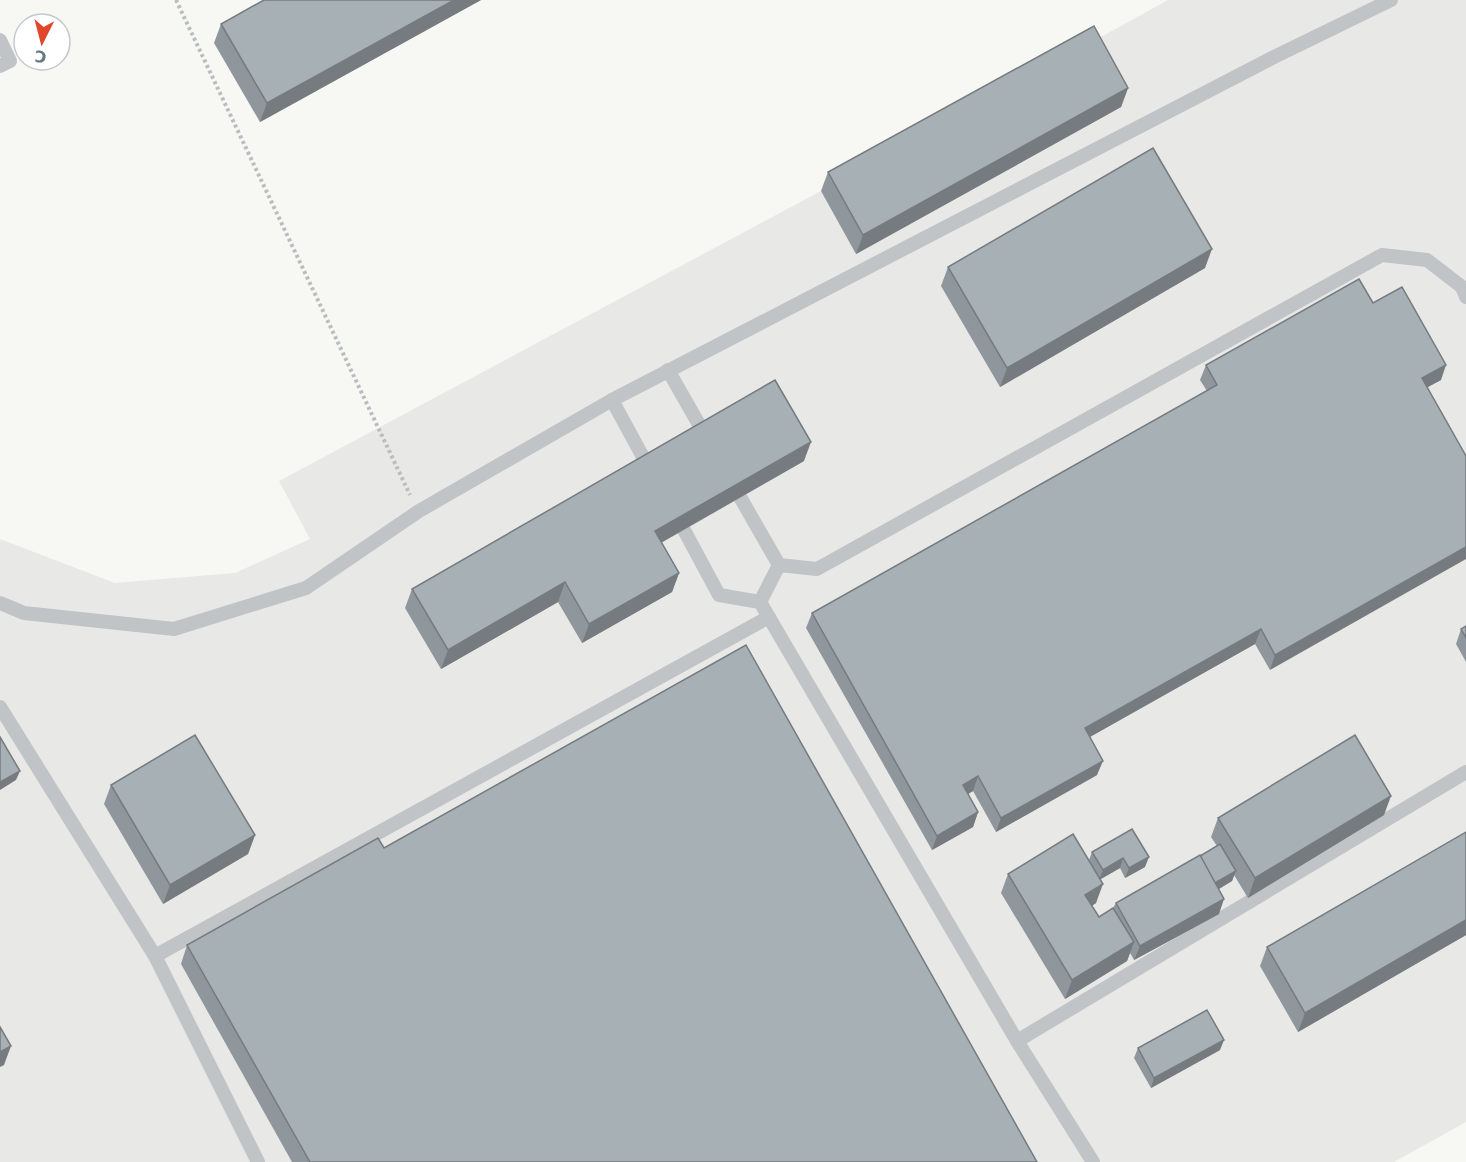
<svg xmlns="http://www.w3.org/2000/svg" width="1466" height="1162" font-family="'DejaVu Sans',sans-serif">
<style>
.built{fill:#e8e8e7}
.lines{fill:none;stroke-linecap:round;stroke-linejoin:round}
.path{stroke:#babdbf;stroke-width:4;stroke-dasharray:3 3;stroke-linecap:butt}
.lane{stroke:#c0c4c7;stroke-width:14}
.wall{fill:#90979c}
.shaded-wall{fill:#757b7f}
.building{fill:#a7b0b5;stroke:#757b7f;stroke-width:1.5}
</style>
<rect width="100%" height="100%" fill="#f7f7f4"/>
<path class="built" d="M1168,0H1466V1122L1394,1162H0V539L115,583L235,573L310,539L279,481L821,191Z"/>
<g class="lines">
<path class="path" d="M176,0L410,495"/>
<g class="lane">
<path d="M0,40L10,61L0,66"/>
<path d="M668,370L705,435"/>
<path d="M612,400L649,468"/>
<path d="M740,497L779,565"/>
<path d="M684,530L719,595L760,602L1017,1041L1093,1162"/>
<path d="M760,602L779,565L817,569L1382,255L1427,260L1462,287L1466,297"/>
<path d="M0,603L24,613L174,629L306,588L419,511L612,400L1274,57L1391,0"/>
<path d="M0,707L155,956L258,1162"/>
<path d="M155,956L769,617"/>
<path d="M1017,1041L1466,772"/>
</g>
</g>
<g class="wall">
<path d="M481,0L260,122L214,43L221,24Z"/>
<path d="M1128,88L1121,107L856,254L821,191L828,172Z"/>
<path d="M948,267L1205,268L1000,387L941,286Z"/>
<path d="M1373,303L1441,380L1427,387L1270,670L1255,644L1090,737L1097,775L996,832L973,791L968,794L978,812L973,827L932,850L806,628L812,613L1207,391L1200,380L1206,365Z"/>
<path d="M804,461L661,543L679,573L672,592L582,643L558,602L441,669L405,608L412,589Z"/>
<path d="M1466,626V662L1456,644L1461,629Z"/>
<path d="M111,785L255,835L248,854L163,904L104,804Z"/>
<path d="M1384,815L1248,898L1234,875L1232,881L1219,889V914L1134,960L1130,953L1127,961L1065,999L1001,893L1008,874L1089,860L1092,852L1132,829L1145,867L1125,878L1120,868L1101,879L1096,903L1092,906L1099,917L1113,908L1116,903L1217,846L1211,837L1218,818Z"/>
<path d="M1466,832V935L1298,1032L1260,966L1267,947Z"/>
<path d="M384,848L1037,1162H292L181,964L187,945Z"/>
<path d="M1138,1048L1220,1050L1151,1088L1134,1058Z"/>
</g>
<g class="shaded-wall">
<path d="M454,0H481L260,122L267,103Z"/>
<path d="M1128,88L1121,107L856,254L863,235Z"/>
<path d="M1212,249L1205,268L1000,387L1007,368Z"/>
<path d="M1446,365L1441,380L1417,393L1422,378Z"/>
<path d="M811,442L804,461L648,550L655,531Z"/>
<path d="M1466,547V559L1270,670L1275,655Z"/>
<path d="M679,573L672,592L582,643L589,624Z"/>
<path d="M565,582L558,602L441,669L448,650Z"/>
<path d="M1261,629L1255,644L1079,743L1085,728Z"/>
<path d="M1103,761L1097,775L996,832L1001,818Z"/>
<path d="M20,771L16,780L0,790V782Z"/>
<path d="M978,776L973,791L958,800L963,785Z"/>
<path d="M1391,796L1384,815L1248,898L1255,878Z"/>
<path d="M978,812L973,827L932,850L937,836Z"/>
<path d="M255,835L248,854L163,904L170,885Z"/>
<path d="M1149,857L1145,867L1125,878L1129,868Z"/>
<path d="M1123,858L1120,868L1099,880L1103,870Z"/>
<path d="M1236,871L1232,881L1210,894L1214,884Z"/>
<path d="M1103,884L1096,903L1078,914L1085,895Z"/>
<path d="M1224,899L1219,914L1134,960L1140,946Z"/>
<path d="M1466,920V935L1298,1032L1305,1013Z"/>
<path d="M1134,942L1127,961L1065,999L1072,980Z"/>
<path d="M1224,1040L1220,1050L1151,1088L1154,1078Z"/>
<path d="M11,1046L4,1065L0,1067V1052Z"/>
</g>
<g class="building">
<path d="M264,0H454L267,103L221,24Z"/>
<path d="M1094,26L1128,88L863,235L828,172Z"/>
<path d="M1153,148L1212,249L1007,368L948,267Z"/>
<path d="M1359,279L1373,303L1402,287L1446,365L1422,378L1466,456V547L1275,655L1261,629L1085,728L1103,761L1001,818L978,776L963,785L978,812L937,836L812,613L1217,385L1206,365Z"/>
<path d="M775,380L811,442L655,531L679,573L589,624L565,582L448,650L412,589Z"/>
<path d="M1466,626V638L1461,629Z"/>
<path d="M746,645L1037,1162H310L187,945L378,838L384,848Z"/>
<path d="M195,735L255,835L170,885L111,785Z"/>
<path d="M1355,735L1391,796L1255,878L1218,818Z"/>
<path d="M0,737L20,771L0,782Z"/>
<path d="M1132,829L1149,857L1129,868L1123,858L1103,870L1092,852Z"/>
<path d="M1466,832V920L1305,1013L1267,947Z"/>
<path d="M1073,834L1103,884L1085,895L1099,917L1113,908L1134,942L1072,980L1008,874Z"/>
<path d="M1220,844L1236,871L1215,883L1200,856Z"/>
<path d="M1200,855L1224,899L1140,946L1116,903Z"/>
<path d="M1207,1010L1224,1040L1154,1078L1138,1048Z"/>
<path d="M0,1027L11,1046L0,1052Z"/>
</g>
<g transform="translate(42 42) rotate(186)"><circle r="28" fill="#ffffff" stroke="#c2c9ce" stroke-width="1.5"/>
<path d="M0-4.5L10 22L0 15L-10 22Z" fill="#df482c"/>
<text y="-9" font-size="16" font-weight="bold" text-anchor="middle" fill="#677984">С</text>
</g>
</svg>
